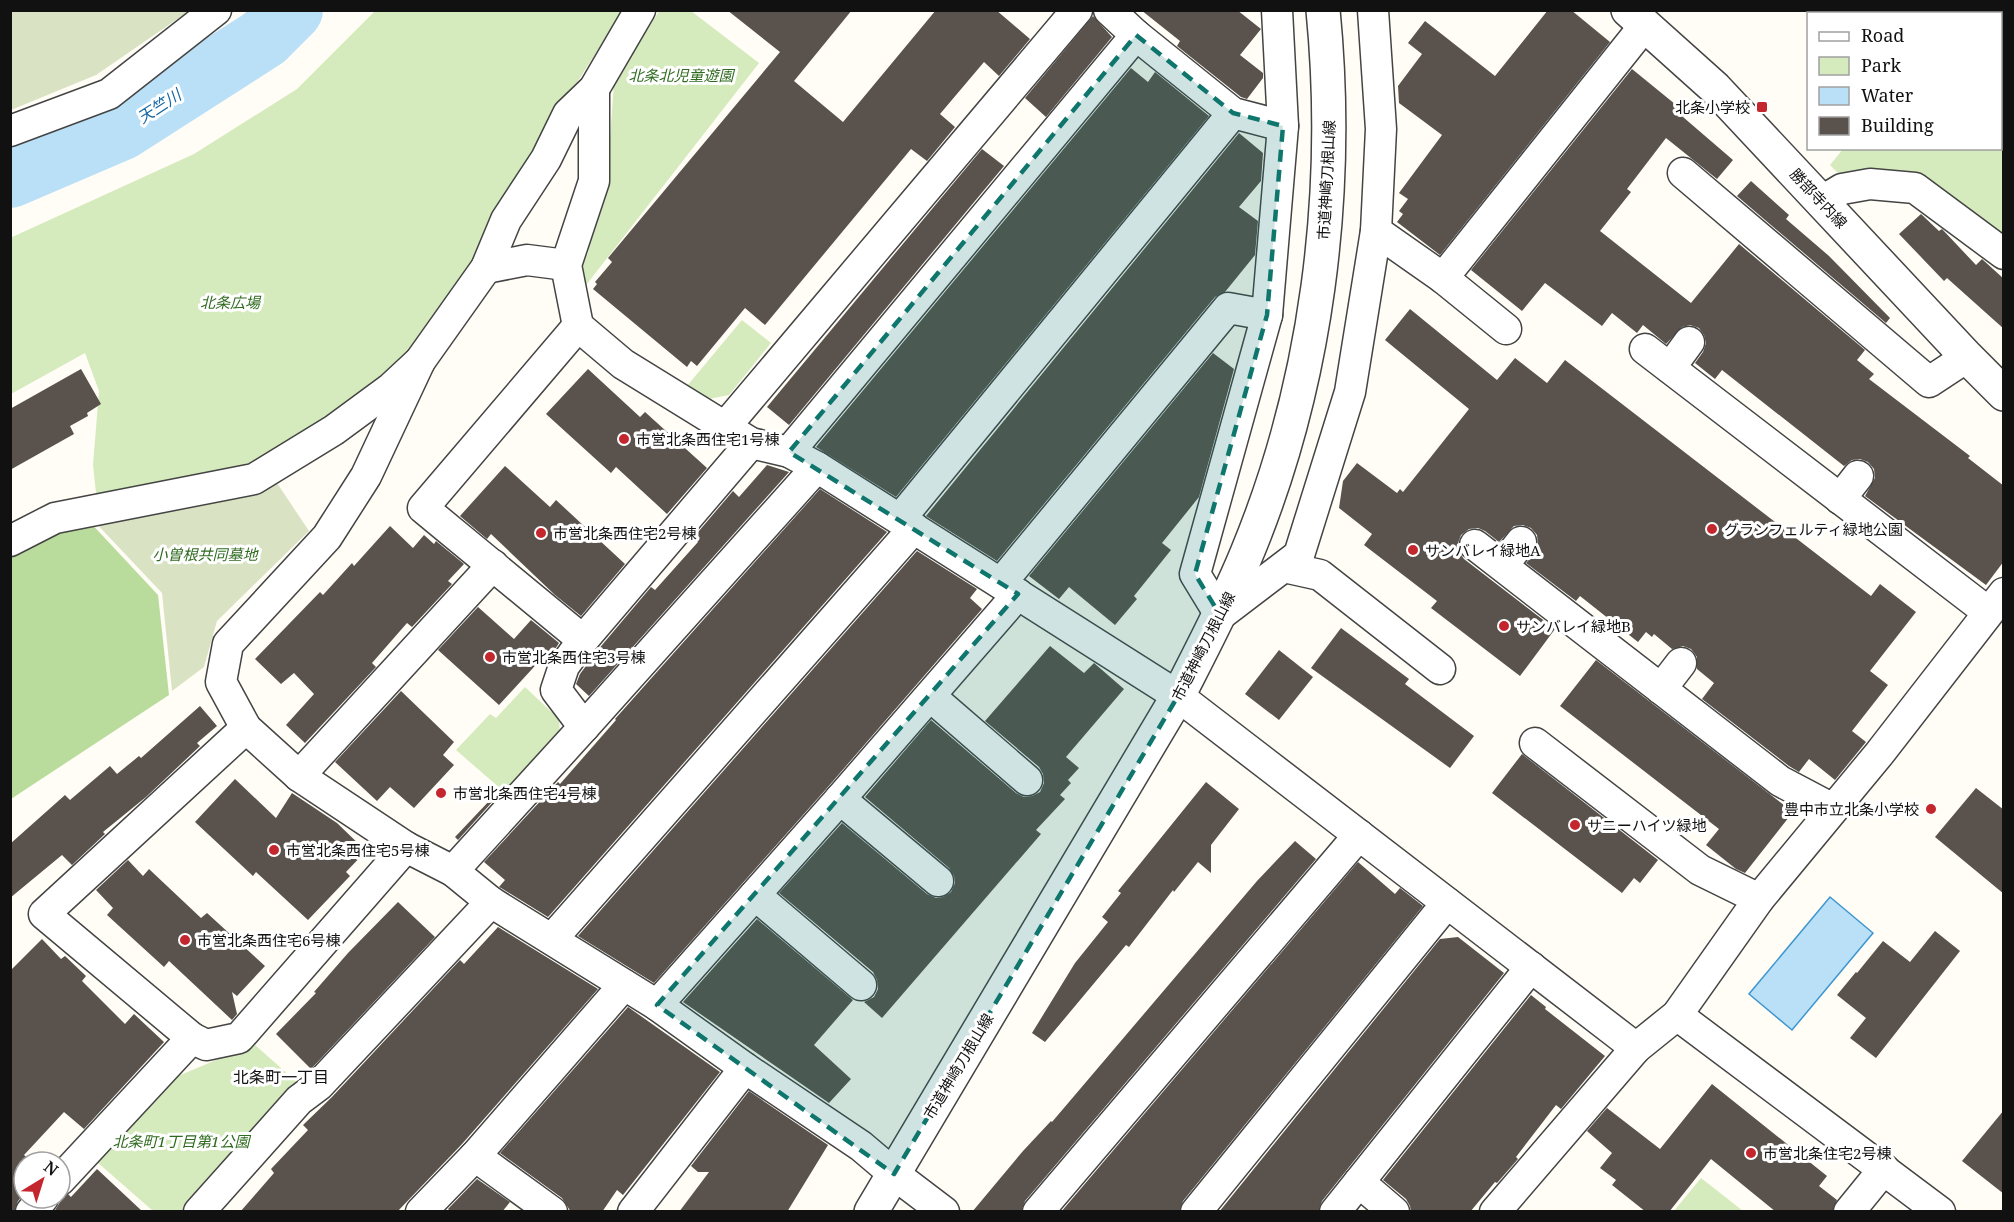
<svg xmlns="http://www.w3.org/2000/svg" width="2014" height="1222" font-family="'Noto Serif','Noto Sans JP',serif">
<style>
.green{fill:#d5ebbd}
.forest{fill:#b9dc9c}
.cemetery{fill:#d9e3c4}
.water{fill:#b9e0f7;stroke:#3f96cf;stroke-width:1.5}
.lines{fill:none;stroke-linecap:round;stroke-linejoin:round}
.river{stroke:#b9e0f7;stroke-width:62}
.building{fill:#5a524d}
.minor-casing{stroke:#444;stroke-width:33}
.tertiary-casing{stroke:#444;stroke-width:36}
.minor{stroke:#fff;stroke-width:30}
.tertiary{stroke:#fff;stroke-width:33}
.marked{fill:#0f766e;fill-opacity:0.2;stroke:#0f766e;stroke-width:4.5;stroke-dasharray:12 8;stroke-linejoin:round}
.poi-dot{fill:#c4262e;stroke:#fff;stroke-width:2}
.labels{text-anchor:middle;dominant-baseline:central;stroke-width:6;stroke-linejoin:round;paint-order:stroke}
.park-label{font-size:15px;font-style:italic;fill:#2f6b1f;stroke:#fff}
.poi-label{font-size:15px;fill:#111;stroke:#fff;text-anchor:start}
.street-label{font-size:15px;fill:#111;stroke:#fff}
.water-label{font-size:16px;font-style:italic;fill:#1768a6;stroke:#fff}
.neighbourhood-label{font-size:16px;fill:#111;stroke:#fff}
</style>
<rect width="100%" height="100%" fill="#fffdf5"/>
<g class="green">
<path d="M375,11H623L496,208L471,273L385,382L249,466L97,502L93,465L99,391L85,353L11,394L10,238L194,154L297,89Z"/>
<path d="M659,11H691L759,63L583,289L577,277L588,253L609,153L614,83Z"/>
<path d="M2001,97L2004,99L2003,243L1919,181L1842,177L1830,165L1843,149L2000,148Z"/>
<path d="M742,320L771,343L729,395L709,399L687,386Z"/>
<path d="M525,687L559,719L560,738L509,796L456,750L490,714L496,718Z"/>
<path d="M254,1044L299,1084L184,1211H153L97,1162L171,1079Z"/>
<path d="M1701,1178L1743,1211H1674Z"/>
</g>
<path class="forest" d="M87,519L158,595L169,695L11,799V551Z"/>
<g class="cemetery">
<path d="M11,10H189V11L96,75L11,110Z"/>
<path d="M277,483L309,531L217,621L204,667L172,691L162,593L92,519Z"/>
</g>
<path class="water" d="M1830,897L1873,933L1792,1030L1749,994Z"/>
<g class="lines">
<path class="river" d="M10,177L122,129L264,38L292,10"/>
</g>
<g class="building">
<path d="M727,10H852L794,81L843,122L936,10H996L1030,39L999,76L984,62L940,114L955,127L927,161L911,149L765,325L745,308L697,366L691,361L687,367L593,289L597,284L595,282L612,262L608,258L780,52Z"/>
<path d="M1141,10H1237L1261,29L1240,55L1263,73V78L1247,99L1241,97L1177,46L1180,41Z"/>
<path d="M1548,10H1571L1610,42L1440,255L1397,222L1403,214L1399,211L1408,199L1399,193L1442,135L1399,103L1398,86L1422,54L1408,43L1425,21L1495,76Z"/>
<path d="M1093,16L1112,37L1046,117L1025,98Z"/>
<path d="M1131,68L1148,82L1155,72L1209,116L896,497L816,447Z"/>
<path d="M1632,69L1686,113L1683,117L1733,160L1717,179L1666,138L1627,189L1631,192L1600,231L1691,303L1739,244L1865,350L1857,360L1874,374L1869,379L1970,456L1968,458L2004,486V561L1986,585L1865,496L1875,478L1874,469L1868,462L1860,459L1852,460L1844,466L1722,370L1715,379L1695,363L1703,352L1706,343L1704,335L1699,328L1690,325L1682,327L1666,344L1643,325L1637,333L1612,313L1602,326L1545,283L1522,311L1471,270Z"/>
<path d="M1239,133L1263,153L1261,181L1239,207L1258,221L1255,255L1225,292L1215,297L997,561L926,516Z"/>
<path d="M982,149L1004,166L789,425L767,407Z"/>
<path d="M1751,181L1789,215L1786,219L1829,256L1890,318L1886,323L1737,196Z"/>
<path d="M1921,214L1939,231L1942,229L1976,265L1982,259L2004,279V329L1947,278L1944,281L1899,234Z"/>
<path d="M1410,309L1497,380L1515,358L1547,383L1565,360L1871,596L1880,584L1916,612L1870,671L1888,685L1852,731L1866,742L1835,780L1809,759L1799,772L1789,766L1702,699L1714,683L1697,669V657L1691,649L1683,646L1672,649L1654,634L1652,637L1646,632L1638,642L1580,596L1576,601L1526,563L1535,553L1538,544L1537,535L1531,528L1523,525L1514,526L1499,542L1485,531L1478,528L1469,529L1461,535L1458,543L1459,552L1464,559L1555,629L1520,676L1431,608L1437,601L1364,545L1372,534L1339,508L1343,481L1357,463L1397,493L1400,489L1403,492L1469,409L1385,340Z"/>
<path d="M1213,353L1234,369L1199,497L1162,543L1171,550L1134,596L1137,599L1115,625L1069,587L1059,599L1029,576Z"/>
<path d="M81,369L101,404L87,413L88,416L70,426L74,434L10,470V409Z"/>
<path d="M588,369L640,417L645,412L707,468L667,514L616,467L611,473L546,414Z"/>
<path d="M767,465L789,472L589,696L576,684L580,674L597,651L651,587L655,590L698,542L693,538L733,491L739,497Z"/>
<path d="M505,466L550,507L556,500L625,564L581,616L555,595L491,534L487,539L460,516Z"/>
<path d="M820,489L887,532L548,917L501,888L499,887L505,880L484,862L558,782L560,784L616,720L615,719Z"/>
<path d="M390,526L413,548L424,535L434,544L436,541L464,564L448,581L452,584L412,627L407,623L372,663L376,667L305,743L286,725L314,694L294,673L281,684L255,659L320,592L323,595L352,563L354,566Z"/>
<path d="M917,551L977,589L970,598L982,609L827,788L654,983L578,936Z"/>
<path d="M478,607L514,639L531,620L559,643L548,660L544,656L499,705L438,650Z"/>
<path d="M1341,628L1409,679L1405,684L1474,736L1450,768L1311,668Z"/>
<path d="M1050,646L1084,673L1094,663L1124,689L1066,757L1079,768L1068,780L1071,783L1060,795L1065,799L1036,830L1041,834L882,1018L864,1002L874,997L878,989L877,980L873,972L779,893L842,823L927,894L936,898L943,897L951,892L955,883L954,876L949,868L865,797L931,720L1016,793L1024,797L1032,796L1040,792L1044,783L1043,774L1039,767L985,721Z"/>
<path d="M1279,650L1313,677L1279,720L1245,694Z"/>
<path d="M1596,660L1793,812L1745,873L1736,869L1706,845L1719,829L1560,706Z"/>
<path d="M401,691L454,742L443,755L454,765L414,808L390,787L377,801L335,762Z"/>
<path d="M200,706L217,726L197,743L200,746L146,797L103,832L105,834L72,865L62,855L10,898V844L65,795L70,800L110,766L117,774L139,756L141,758Z"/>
<path d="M1522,754L1658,860L1640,883L1634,878L1622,893L1492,793Z"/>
<path d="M235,779L276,818L292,793L337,823L366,851L346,872L350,876L308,920L256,872L253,876L195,822Z"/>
<path d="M1206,782L1239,809L1211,845V873L1198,862L1174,892L1173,890L1129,947L1126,945L1045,1042L1032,1033L1075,963L1108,922L1102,917L1121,893L1118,891Z"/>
<path d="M1976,788L2004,810V894L1935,837Z"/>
<path d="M491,799L493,801L458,840L455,837Z"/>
<path d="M1295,841L1316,859L1025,1201L1021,1212H972L1023,1151L1051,1121L1052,1122L1257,881Z"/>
<path d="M128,860L143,876L149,869L201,918L207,913L265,966L237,996L232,992L237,1014L232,1020L169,961L164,967L107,915L113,908L96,890Z"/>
<path d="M1358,862L1395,894L1400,888L1423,906L1183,1201L1179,1212H1061Z"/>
<path d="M398,902L435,937L311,1069L276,1034L316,993L314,992L348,953Z"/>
<path d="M757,919L853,1000L814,1045L851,1079L829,1103L683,1002Z"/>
<path d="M498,927L598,989L462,1144L397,1212H240L274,1173L271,1169L308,1130L303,1125L332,1097L460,960L464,964Z"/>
<path d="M1935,931L1960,951L1876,1058L1850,1038L1866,1018L1837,995L1856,972L1857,973L1883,941L1910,962Z"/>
<path d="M1458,937L1504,973L1322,1201L1318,1212H1219L1440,939Z"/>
<path d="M42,939L61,959L65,956L86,976L82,981L125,1024L134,1014L164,1042L84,1129L64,1112L24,1155L32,1162H24V1194L18,1201L14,1212H10V971Z"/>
<path d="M1531,995L1546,1007L1545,1009L1605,1056L1561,1109L1556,1105L1516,1157L1518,1159L1497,1183L1495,1182L1470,1212H1411L1410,1206L1406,1199L1383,1180Z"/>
<path d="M628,1007L720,1072L623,1195L617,1190L602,1212H571L562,1198L500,1153Z"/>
<path d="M1712,1084L1827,1176L1819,1186L1837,1200L1832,1212H1776L1711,1159L1669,1212H1646L1612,1185L1616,1180L1600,1168L1612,1153L1587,1131L1607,1108L1660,1149Z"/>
<path d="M749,1091L828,1145L787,1212H679L709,1172H698L691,1166Z"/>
<path d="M2004,1110V1194L1962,1161Z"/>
<path d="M97,1169L143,1212H54L60,1202V1197L68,1194L71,1197Z"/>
<path d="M477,1179L510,1202L502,1212H451L448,1209Z"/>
</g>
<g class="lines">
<g class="minor-casing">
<g id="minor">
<path d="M1109,10L1136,35L1233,113L1283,126"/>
<path d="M1277,10L1283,126L1267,315L1195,574L1220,615L1299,555L1350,392L1376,231L1381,129L1373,10"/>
<path d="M10,131L109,94L216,10"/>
<path d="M1683,173L1929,382L1967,357"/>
<path d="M1822,201L1842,189L1870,184L1915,188L2004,254"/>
<path d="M1376,231L1443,278L1506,329"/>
<path d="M486,268L527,260L566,265"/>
<path d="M1443,278L1645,25"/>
<path d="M578,326L566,265L594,181V89"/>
<path d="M1645,349L1988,612"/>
<path d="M420,361L366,476L327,537L228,644L221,682L246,728L299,776L406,847L453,871L491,902L657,1005L745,1068L861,1146L894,1174L944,1212"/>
<path d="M1670,368L1689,342"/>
<path d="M725,427L1077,10"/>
<path d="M789,452L1136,35"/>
<path d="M1840,499L1858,476"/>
<path d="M900,519L1233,113"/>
<path d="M10,541L55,518L254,479L334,430L391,388L420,361L486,268L506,220L546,159L568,114L594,89L640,10"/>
<path d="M1475,545L1780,781L1833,809"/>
<path d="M1503,565L1521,542"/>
<path d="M1284,567L1320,575L1440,669"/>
<path d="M1001,583L1228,308L1267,315"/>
<path d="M583,640L423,508L578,326L623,364L751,443L789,452L817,467L1178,696L1636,1048"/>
<path d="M1661,689L1681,663"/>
<path d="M930,696L1027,780"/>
<path d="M584,727L817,467"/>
<path d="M1535,743L1700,870L1759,899"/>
<path d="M299,776L493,565"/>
<path d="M840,799L938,881"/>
<path d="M453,871L584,727L556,690L564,666L583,640L751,443"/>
<path d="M755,895L861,985"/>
<path d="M552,939L914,528"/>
<path d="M657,1005L840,799L1018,594"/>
<path d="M1677,1015L1940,1212"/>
<path d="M192,1038L44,914L246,728"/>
<path d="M475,1156L552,1212"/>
<path d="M60,1180L192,1038L206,1045L239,1038L406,847"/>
<path d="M1359,1182L1394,1212"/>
<path d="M31,1212L43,1198"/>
<path d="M199,1212L299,1100L319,1085L491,902"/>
<path d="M421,1212L475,1156L624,985"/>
<path d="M633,1212L745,1068"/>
<path d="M1038,1212L1359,835"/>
<path d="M1196,1212L1447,903"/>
<path d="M1335,1212L1531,967"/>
<path d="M1495,1212L1636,1048L1677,1015L1759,899L1879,754L2004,593"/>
<path d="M1849,1212L1884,1169"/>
</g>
</g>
<g class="tertiary-casing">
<g id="tertiary">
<path d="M1628,10L1715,88L1967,357L2004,394"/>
<path d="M871,1212L1178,696C1202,649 1227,602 1247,553C1317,384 1341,193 1323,10"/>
</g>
</g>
<use href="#minor" class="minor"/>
<use href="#tertiary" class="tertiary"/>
</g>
<path class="marked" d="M1136,35L1233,113L1283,126L1267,315L1195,574L1220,615L1178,696L894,1174L657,1005L1018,594L789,452Z"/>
<g class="poi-dot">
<rect x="1756" y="101" width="12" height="12" rx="3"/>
<circle cx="624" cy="439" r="6"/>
<circle cx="1712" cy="529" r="6"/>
<circle cx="541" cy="533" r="6"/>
<circle cx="1413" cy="550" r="6"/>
<circle cx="1504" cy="626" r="6"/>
<circle cx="490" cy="657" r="6"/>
<circle cx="441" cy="793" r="6"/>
<circle cx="1931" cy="809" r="6"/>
<circle cx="1575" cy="825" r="6"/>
<circle cx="274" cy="850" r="6"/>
<circle cx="185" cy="940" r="6"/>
<circle cx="1751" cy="1153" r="6"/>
</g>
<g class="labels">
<g class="park-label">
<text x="681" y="75">北条北児童遊園</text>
<text x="230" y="302">北条広場</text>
<text x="205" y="554">小曽根共同墓地</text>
<text x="181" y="1141">北条町1丁目第1公園</text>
</g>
<g class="poi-label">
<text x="1750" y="107" text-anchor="end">北条小学校</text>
<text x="636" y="439">市営北条西住宅1号棟</text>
<text x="1724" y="529">グランフェルティ緑地公園</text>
<text x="553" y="533">市営北条西住宅2号棟</text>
<text x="1425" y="550">サンバレイ緑地A</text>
<text x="1516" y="626">サンバレイ緑地B</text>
<text x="502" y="657">市営北条西住宅3号棟</text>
<text x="453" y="793">市営北条西住宅4号棟</text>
<text x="1919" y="809" text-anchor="end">豊中市立北条小学校</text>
<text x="1587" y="825">サニーハイツ緑地</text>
<text x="286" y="850">市営北条西住宅5号棟</text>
<text x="197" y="940">市営北条西住宅6号棟</text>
<text x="1763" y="1153">市営北条住宅2号棟</text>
</g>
<g class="street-label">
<text transform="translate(1326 180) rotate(-87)">市道神崎刀根山線</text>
<text transform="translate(1819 198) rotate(47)">勝部寺内線</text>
<text transform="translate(1203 646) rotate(-63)">市道神崎刀根山線</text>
<text transform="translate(958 1066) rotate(-59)">市道神崎刀根山線</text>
</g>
<g class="water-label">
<text transform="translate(159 106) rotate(-33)">天竺川</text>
</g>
<g class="neighbourhood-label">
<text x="281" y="1077">北条町一丁目</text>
</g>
</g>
<rect width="2014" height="1222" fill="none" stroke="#111111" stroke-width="24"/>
<rect x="1807" y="12" width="195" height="138" fill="#ffffff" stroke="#a0a0a0" stroke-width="1.5"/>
<rect x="1819" y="32" width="30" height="9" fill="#ffffff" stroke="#a0a0a0" stroke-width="1.5"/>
<text x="1861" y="42" font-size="18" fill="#111111">Road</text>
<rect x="1819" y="57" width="30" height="18" fill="#d5ebbd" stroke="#a0a0a0" stroke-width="1.5"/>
<text x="1861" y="72" font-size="18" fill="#111111">Park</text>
<rect x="1819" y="87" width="30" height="18" fill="#b9e0f7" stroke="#a0a0a0" stroke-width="1.5"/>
<text x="1861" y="102" font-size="18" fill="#111111">Water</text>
<rect x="1819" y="117" width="30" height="18" fill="#5a524d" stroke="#a0a0a0" stroke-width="1.5"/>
<text x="1861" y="132" font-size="18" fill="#111111">Building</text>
<g transform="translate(42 1180) rotate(38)"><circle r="28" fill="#ffffff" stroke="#a0a0a0" stroke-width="1.5"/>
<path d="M0-4.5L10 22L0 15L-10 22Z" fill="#c4262e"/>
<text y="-9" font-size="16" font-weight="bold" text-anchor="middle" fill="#111111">N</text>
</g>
</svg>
